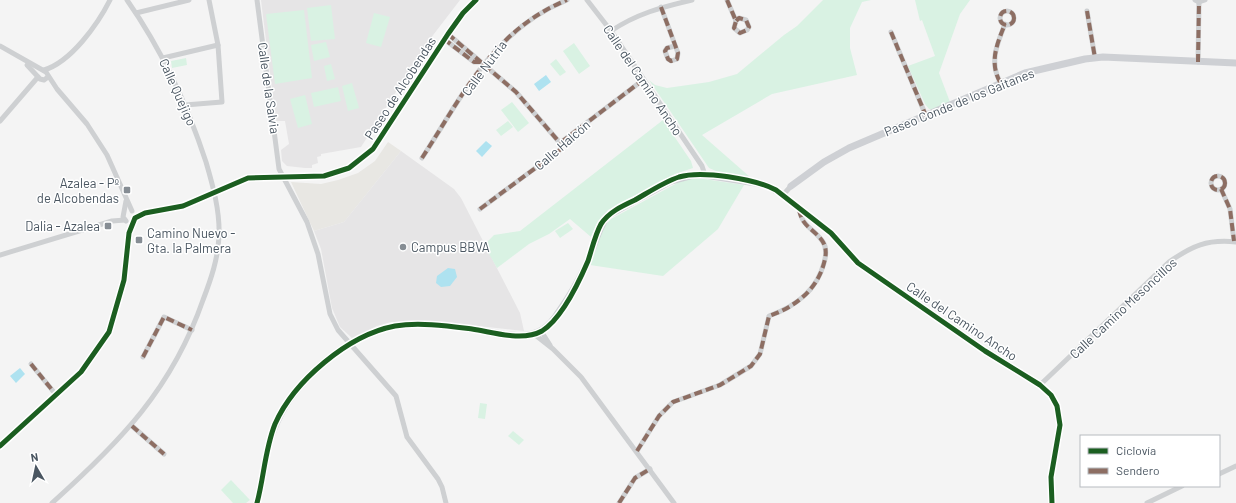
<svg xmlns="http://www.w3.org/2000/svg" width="1236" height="503" font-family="Barlow,sans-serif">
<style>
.commercial{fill:#e8e7e3}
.education{fill:#e6e5e6}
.green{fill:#d9f2e3}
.water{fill:#aee2f0}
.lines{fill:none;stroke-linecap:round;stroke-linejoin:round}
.street{stroke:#ced0d2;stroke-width:5}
.secondary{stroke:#ced0d4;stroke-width:7}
.quiet{stroke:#8d6e63;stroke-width:4;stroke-dasharray:8 4;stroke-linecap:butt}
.cycleway-casing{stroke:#fff;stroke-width:8}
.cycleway{stroke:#1b5e20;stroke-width:5}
.poi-dot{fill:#868d94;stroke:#fff;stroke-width:1.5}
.labels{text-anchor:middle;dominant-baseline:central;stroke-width:3;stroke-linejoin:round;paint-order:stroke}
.street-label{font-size:13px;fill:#4a5661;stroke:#fff}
.poi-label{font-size:13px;fill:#4a5661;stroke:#fff;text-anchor:end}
</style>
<rect width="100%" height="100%" fill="#f4f4f4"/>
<path class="commercial" d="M388,142L401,151L344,222L314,231L291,182L321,184L338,180L358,173L375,161Z"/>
<g class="education">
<path d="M261,0H460L427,43L361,147L321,154V156L317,157L318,163L312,165V168H305L287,166L282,161L281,150L289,144L285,121H276Z"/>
<path d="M401,151L454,189L461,198L520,313L524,331L450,323L391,322L377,326L352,338L340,327L332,308L321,249L314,231L344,222Z"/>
</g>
<g class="green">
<path d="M823,0H871L862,2L850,28V48L857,75L772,94L702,135L750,177L723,174L709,168L649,80L655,85L667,88L709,82L737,74L784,35L797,26Z"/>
<path d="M915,0H970L960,14L939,73L950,102L934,109H929L925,104L908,66L935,56L922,20L920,21Z"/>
<path d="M331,5L335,39L311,41L307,8Z"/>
<path d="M304,10L312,78L275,84L266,14Z"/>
<path d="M374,13L390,17L381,47L366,43Z"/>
<path d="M326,42L330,57L314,61L311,45Z"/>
<path d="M574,43L590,66L579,74L563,51Z"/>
<path d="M186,58L187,65L172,68L171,61Z"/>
<path d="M556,59L566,72L560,76L550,64Z"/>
<path d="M331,64L335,79L327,81L324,66Z"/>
<path d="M352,83L359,108L348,111L342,86Z"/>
<path d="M338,87L341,101L314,107L311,93Z"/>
<path d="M305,95L312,124L298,128L290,99Z"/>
<path d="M512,102L529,123L518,132L501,110Z"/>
<path d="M663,120L691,161L693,168L675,174L608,210L597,224L591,237L570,219L549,234L529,244L497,268L484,245L494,235L520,231Z"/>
<path d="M508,121L513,127L501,136L496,130Z"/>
<path d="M690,179H704L744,185L718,229L663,276L590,265L603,227L611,219L679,182Z"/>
<path d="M568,223L573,229L560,238L555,231Z"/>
<path d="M480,403L487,404L485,419L478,418Z"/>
<path d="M513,431L524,440L519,445L508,436Z"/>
<path d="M231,480L250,500L246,503H233L221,490Z"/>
</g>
<g class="water">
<path d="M546,75L551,82L539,91L534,84Z"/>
<path d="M486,141L492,146L482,157L476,151Z"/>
<path d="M448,268L455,269L457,277L450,286L441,287L436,283L437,276Z"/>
<path d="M20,368L25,374L16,383L10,376Z"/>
</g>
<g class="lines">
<g class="street">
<path d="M257,0L279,169L307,222L318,254L330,314L338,330L396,396L407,437L438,479L442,487L446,503"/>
<path d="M587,0L611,31L702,166L705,175"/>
<path d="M727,0L736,21L734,28L740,33L747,30L749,27L746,20L739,18L736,21"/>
<path d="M1195,0L1199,2L1205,0"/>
<path d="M661,7L678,53L677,59L671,61L668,59L665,51L667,48L675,46"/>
<path d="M1087,11L1095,58"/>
<circle cx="1007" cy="18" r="7"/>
<path d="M136,13L189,0"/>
<path d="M611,31C636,14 662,7 692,0"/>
<path d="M891,32L926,116"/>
<path d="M448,34L516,92L560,143"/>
<path d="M444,39L474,62H480"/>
<path d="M0,46L46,72L57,89L87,124L107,155L132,211"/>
<path d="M163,58L218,45"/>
<path d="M1198,62L1199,2"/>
<path d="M27,65L40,79L44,80L48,77"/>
<path d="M44,70C71,62 98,24 110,0"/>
<path d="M1000,82C989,62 997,44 1005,24"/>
<path d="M185,105L222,102L218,45L209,0"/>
<path d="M0,121L38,77"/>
<path d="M422,158C463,95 493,30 567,0"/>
<circle cx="1218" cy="183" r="7"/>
<path d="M791,186L783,195L831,233L858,263L985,351L1040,385L1051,395L1057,406L1060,425L1051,477L1052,503"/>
<path d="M1221,189L1230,209L1234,241"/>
<path d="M126,201L123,217L126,221"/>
<path d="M480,209L561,149L560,143L643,80"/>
<path d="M0,255L112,221L125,220"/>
<path d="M541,331L550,345"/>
<path d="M534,334L553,349L581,377L674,503"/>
<path d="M143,357L164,317L192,330"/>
<path d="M31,364L57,396"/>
<path d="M1040,385L1169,262C1192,246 1207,239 1236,242"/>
<path d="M132,426L164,454"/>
<path d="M0,446L81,372L109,332L124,280L129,233L135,218L145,213L183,206L248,178L324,176L349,168L373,149L448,34L463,13L476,0"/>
<path d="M637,451L659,416L673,402L720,385L751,366L760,354L769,316C795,307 817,290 824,263C826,256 827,248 823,242C813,227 802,228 799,208"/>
<path d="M1219,474L1236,466"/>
<path d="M52,503C120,442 172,389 203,300C211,279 218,259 219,236C220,211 213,186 206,162C187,104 162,50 127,0"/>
<path d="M619,503L635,478L650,469"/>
<path d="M1147,503L1182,486"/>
</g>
<g class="secondary">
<path d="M791,186L824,162L849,148L1025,73L1085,59L1103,57L1236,63"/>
<path d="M257,503C264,477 265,448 276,424C294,381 349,333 396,326C420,322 447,326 471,329C492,331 523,342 542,330C550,325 555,318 560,310C571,295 579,280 587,263C594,247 597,231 607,216L671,181L693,175H705L756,183L768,186L783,195"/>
</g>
<g class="quiet">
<path d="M727,0L736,21L734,28L740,33L747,30L749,27L746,20L739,18L736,21"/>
<path d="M661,7L678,53L677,59L671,61L668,59L665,51L667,48L675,46"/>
<path d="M1087,11L1095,58"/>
<circle cx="1007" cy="18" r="7"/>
<path d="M891,32L926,116"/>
<path d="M448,34L516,92L560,143"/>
<path d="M444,39L474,62H480"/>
<path d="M1198,62L1199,2"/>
<path d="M1000,82C989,62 997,44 1005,24"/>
<path d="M422,158C463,95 493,30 567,0"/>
<circle cx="1218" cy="183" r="7"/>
<path d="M1221,189L1230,209L1234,241"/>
<path d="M480,209L561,149L560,143L643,80"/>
<path d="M143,357L164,317L192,330"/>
<path d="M31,364L57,396"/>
<path d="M132,426L164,454"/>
<path d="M637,451L659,416L673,402L720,385L751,366L760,354L769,316C795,307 817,290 824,263C826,256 827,249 823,242C814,228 802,228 799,209"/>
<path d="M619,503L635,478L650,469"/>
</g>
<g class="cycleway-casing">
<g id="cycleway">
<path d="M0,446L81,372L109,332L124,280L129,233L135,218L145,213L183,206L248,178L324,176L349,168L373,149L448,34L463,13L476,0"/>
<path d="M257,503C264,477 265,449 275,424C294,381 348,335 395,326C419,322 448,326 472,329C493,332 522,342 542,331C561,319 579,282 588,261C592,249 595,235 601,224C609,212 622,206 635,200C649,192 664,182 679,177C702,170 755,179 776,190L831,233L858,263L985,351L1040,385L1051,395L1057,406L1060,425L1051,477L1052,503"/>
</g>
</g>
<use href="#cycleway" class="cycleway"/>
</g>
<g class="poi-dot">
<rect x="123" y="186" width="8" height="8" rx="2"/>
<rect x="104" y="222" width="8" height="8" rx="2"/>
<rect x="135" y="236" width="8" height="8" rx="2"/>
<circle cx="403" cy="247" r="4"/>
</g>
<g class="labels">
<g class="street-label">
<text transform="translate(484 68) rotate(-53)">Calle Nutria</text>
<text transform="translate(643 80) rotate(56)">Calle del Camino Ancho</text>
<text transform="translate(269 88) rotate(82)">Calle de la Salvia</text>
<text transform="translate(400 88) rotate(-57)">Paseo de Alcobendas</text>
<text transform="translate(178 92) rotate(66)">Calle Quejigo</text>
<text transform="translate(959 102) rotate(-22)">Paseo Conde de los Gaitanes</text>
<text transform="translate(562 145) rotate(-41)">Calle Halcón</text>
<text transform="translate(1123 308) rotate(-43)">Calle Camino Mesoncillos</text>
<text transform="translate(962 321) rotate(34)">Calle del Camino Ancho</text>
</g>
<g class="poi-label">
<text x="119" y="183">Azalea - Pº<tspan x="119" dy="15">de Alcobendas</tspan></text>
<text x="100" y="226">Dalia - Azalea</text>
<text x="147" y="233" text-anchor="start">Camino Nuevo -<tspan x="147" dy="15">Gta. la Palmera</tspan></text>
<text x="411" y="247" text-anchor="start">Campus BBVA</text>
</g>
</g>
<rect x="1080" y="435" width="140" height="52" fill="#ffffff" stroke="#b7bbc0"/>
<rect x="1088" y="448" width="20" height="6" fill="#1b5e20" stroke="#b7bbc0"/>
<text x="1116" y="455" font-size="12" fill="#4a5661">Ciclovía</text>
<rect x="1088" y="468" width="20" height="6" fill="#8d6e63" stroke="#b7bbc0"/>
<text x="1116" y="475" font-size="12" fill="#4a5661">Sendero</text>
<g transform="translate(36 467) rotate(351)" stroke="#ffffff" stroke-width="3" paint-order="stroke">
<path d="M0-3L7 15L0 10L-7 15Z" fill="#4a5661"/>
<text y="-6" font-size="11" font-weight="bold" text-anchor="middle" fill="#4a5661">N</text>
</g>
</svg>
